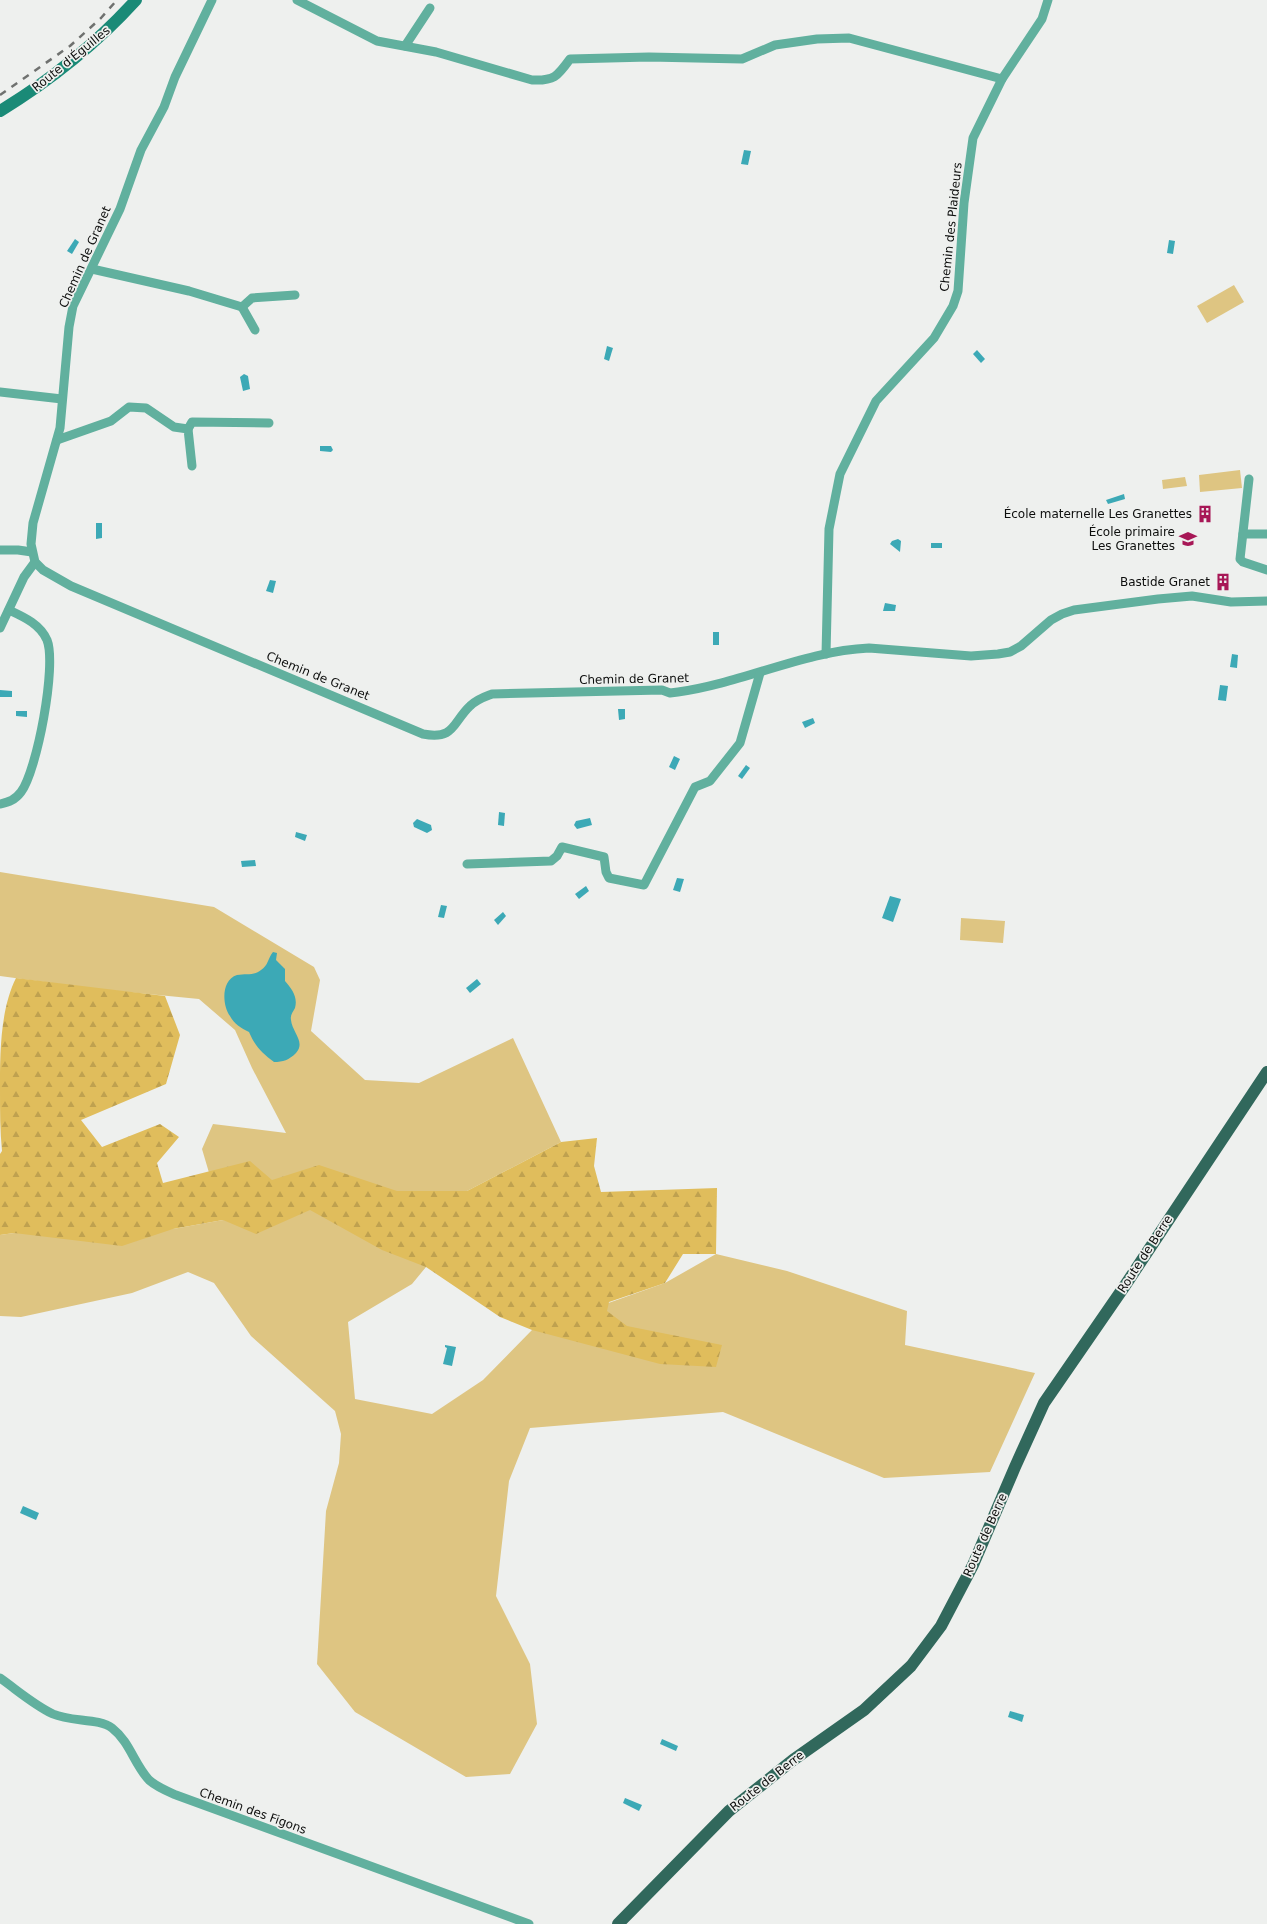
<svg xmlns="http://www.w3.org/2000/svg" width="1267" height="1924" font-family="'DejaVu Sans',sans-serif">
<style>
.grass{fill:#dec582}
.forest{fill:url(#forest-firs)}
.water{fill:#3ca9b6}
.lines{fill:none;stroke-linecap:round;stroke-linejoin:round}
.street{stroke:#61b09e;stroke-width:9}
.secondary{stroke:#1a8a77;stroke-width:12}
.primary{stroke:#31685c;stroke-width:12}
.rail{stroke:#6f716f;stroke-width:2.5;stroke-dasharray:7 7;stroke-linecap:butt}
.labels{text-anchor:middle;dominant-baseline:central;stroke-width:3.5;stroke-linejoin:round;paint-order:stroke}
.street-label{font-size:12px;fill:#0d0e0d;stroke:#eef0ee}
.poi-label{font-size:12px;fill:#0d0e0d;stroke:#eef0ee;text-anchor:end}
</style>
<defs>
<pattern id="forest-firs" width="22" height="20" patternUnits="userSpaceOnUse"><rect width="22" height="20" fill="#e0bd5c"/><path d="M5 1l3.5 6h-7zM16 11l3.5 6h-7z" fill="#bfa14f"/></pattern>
</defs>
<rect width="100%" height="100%" fill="#eef0ee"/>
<g class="grass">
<path d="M1234,285L1244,302L1207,323L1197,306Z"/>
<path d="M1240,470L1242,488L1200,492L1199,475Z"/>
<path d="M1185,477L1187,486L1163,489L1162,480Z"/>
<path d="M0,872L214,907L314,967L320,980L311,1031L365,1080L419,1083L513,1038L561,1142L467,1191L426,1267L412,1284L348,1322L355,1399L432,1414L483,1380L532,1330L665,1283L716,1254L787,1271L907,1311L905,1345L1035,1373L990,1472L884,1478L723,1412L530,1428L509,1481L496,1596L530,1664L537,1724L510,1774L466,1777L355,1712L317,1664L326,1511L339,1463L341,1434L335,1411L251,1336L214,1283L188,1272L132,1293L21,1317L0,1316V1235L14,1233L173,1229L223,1220L202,1149L213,1124L286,1133L252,1068L235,1030L199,999L97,989L0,976Z"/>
<path d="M961,918L1005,921L1003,943L960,940Z"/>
</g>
<path class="forest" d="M16,978L165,996L180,1035L166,1084L81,1120L102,1147L160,1124L179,1137L157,1163L163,1183L250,1161L272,1180L319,1165L397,1191H467L561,1142L597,1138L594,1166L601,1192L717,1188L716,1254H683L665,1283L609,1302L607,1311L627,1326L722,1345L716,1367L660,1364L532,1330L500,1317L426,1267L382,1250L310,1210L256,1234L223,1220L173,1229L122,1246L14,1233L0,1235V1154L2,1151C0,1131 0,1111 0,1090C0,1054 0,1010 16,978Z"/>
<g class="water">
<path d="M744,150L751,151L748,165L741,164Z"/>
<path d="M75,239L79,242L72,254L67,251Z"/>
<path d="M1169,240L1175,241L1173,254L1167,253Z"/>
<path d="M607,346L613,348L609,361L604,359Z"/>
<path d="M977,350L985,359L981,363L973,354Z"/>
<path d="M244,374L248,376L250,389L243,391L240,377Z"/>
<path d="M320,446H331L333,450L331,452L320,451Z"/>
<path d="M1124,494L1125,499L1108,504L1106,500Z"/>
<path d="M1090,512V518L1078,519L1077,513Z"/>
<path d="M96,523H102V538L96,539Z"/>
<path d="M898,539L901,541L900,552L890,544L892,541Z"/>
<rect x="931" y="543" width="11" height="5"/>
<path d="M270,580L276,581L273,593L266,591Z"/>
<path d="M885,603L896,605L895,611H883Z"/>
<rect x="713" y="632" width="6" height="13"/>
<path d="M1232,654L1238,655L1237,668L1230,667Z"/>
<path d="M1220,685L1228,686L1226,701L1218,700Z"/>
<path d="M0,690L12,691V697H0Z"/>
<path d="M618,709H625V719L619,720Z"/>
<path d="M16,711H27V717L16,716Z"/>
<path d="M813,718L815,723L805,728L802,722Z"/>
<path d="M674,756L680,759L675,770L669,767Z"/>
<path d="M746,765L750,768L742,779L738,776Z"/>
<path d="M499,812L505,813L504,826L498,825Z"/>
<path d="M590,818L592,825L577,829L574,825L576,821Z"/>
<path d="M417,819L431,825L432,830L427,833L414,827L413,823Z"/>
<path d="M296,832L307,835L305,841L295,837Z"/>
<path d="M255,860L256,866L242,867L241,861Z"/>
<path d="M677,878L684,879L680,892L673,890Z"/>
<path d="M586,886L589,891L579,899L575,894Z"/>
<path d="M890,896L901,899L893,922L882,918Z"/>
<path d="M441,905L447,906L444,918L438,917Z"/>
<path d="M503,912L506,916L498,925L494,920Z"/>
<path d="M273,952L277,953L276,960L285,969V981C292,989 298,997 295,1008C293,1012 290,1015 291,1020C292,1032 306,1042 296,1053C289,1060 283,1062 274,1062C262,1053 255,1046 249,1032C241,1028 234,1024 230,1016C222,1005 221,980 237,975C246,973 254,976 261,970C268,966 268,958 273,952Z"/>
<path d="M477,979L481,984L470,993L466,988Z"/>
<path d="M445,1345L456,1347L452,1366L443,1364L447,1348L445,1347Z"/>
<path d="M23,1506L39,1513L36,1520L20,1513Z"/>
<path d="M1010,1711L1024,1715L1022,1722L1008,1717Z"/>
<path d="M662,1739L678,1746L676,1751L660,1744Z"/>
<path d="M625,1798L642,1805L639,1811L623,1803Z"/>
</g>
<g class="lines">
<g class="street">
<path d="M212,0L175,77L164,107L141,150L120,209L73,306L69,327L60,428L33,523L31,544L35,562L43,570L71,586L423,734C455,740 452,723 470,706C477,699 484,697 492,694L662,690L670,693L678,692C743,683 804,651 869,648L971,656L998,654L1010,652L1021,646L1051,620L1062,614L1074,610L1158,599L1192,596L1231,602L1267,601"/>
<path d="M297,0L377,41L436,52L532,80C554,81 557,77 570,59L649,57L742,59L775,45L817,39L849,38L1002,79"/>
<path d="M405,46L430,8"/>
<path d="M92,269L189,291L242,307L252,298L295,295"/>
<path d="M242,307L255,330"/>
<path d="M0,392L62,399"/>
<path d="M188,429L192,422L269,423"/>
<path d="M57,440L111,421L129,407L146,408L174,427L188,429L192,466"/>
<path d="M1249,479L1240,559L1243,562L1267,570"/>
<path d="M1243,534H1267"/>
<path d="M0,550H18L32,552"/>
<path d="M0,628L24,577L35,562"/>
<path d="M826,654L829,529L840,474L876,401L934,338L953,306L958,291L964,203L973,138L1002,79L1042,19L1048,0"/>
<path d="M0,804C9,802 15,800 21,792C37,771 57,665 47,640C40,624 24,617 9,610"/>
<path d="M467,864L551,861L557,856L562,847L604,857L606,872L609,878L644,885L695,787L710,781L740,743L760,673"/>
<path d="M0,1678C17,1690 34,1705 53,1714C71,1722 99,1718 112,1728C130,1742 134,1764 149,1780C157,1787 167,1791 176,1795L529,1924"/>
</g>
<path class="secondary" d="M0,111C51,80 96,44 136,0"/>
<path class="primary" d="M618,1924L729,1811L793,1760L864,1710L911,1666L941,1626L973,1565L1015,1467L1044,1403L1124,1287L1267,1072"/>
<path class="rail" d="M0,95L70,46L101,18L117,0"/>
</g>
<defs>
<g id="building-bare" transform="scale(1.38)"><path d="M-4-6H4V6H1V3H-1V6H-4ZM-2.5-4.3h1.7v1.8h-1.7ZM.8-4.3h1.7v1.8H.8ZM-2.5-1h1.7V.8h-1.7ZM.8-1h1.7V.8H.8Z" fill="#a71756" stroke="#eef0ee" stroke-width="2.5" paint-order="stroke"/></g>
<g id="school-bare" transform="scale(1.38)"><path d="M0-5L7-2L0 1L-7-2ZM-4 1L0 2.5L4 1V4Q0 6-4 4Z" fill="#a71756" stroke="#eef0ee" stroke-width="2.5" paint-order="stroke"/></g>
</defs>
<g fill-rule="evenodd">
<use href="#building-bare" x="1205" y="514"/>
<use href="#school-bare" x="1188" y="539"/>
<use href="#building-bare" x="1223" y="582"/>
</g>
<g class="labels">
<g class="street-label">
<text transform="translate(71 59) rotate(-39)">Route d'Éguilles</text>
<text transform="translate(951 227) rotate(-84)">Chemin des Plaideurs</text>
<text transform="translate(85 257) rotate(-66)">Chemin de Granet</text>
<text transform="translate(318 676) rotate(22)">Chemin de Granet</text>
<text transform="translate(634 679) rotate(-1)">Chemin de Granet</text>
<text transform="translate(1145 1254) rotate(-57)">Route de Berre</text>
<text transform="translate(985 1535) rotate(-66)">Route de Berre</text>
<text transform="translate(767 1781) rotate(-38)">Route de Berre</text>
<text transform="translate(253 1811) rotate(20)">Chemin des Figons</text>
</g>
<g class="poi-label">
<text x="1192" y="514">École maternelle Les Granettes</text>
<text x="1175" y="532">École primaire<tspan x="1175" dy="14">Les Granettes</tspan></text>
<text x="1210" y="582">Bastide Granet</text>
</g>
</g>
</svg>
